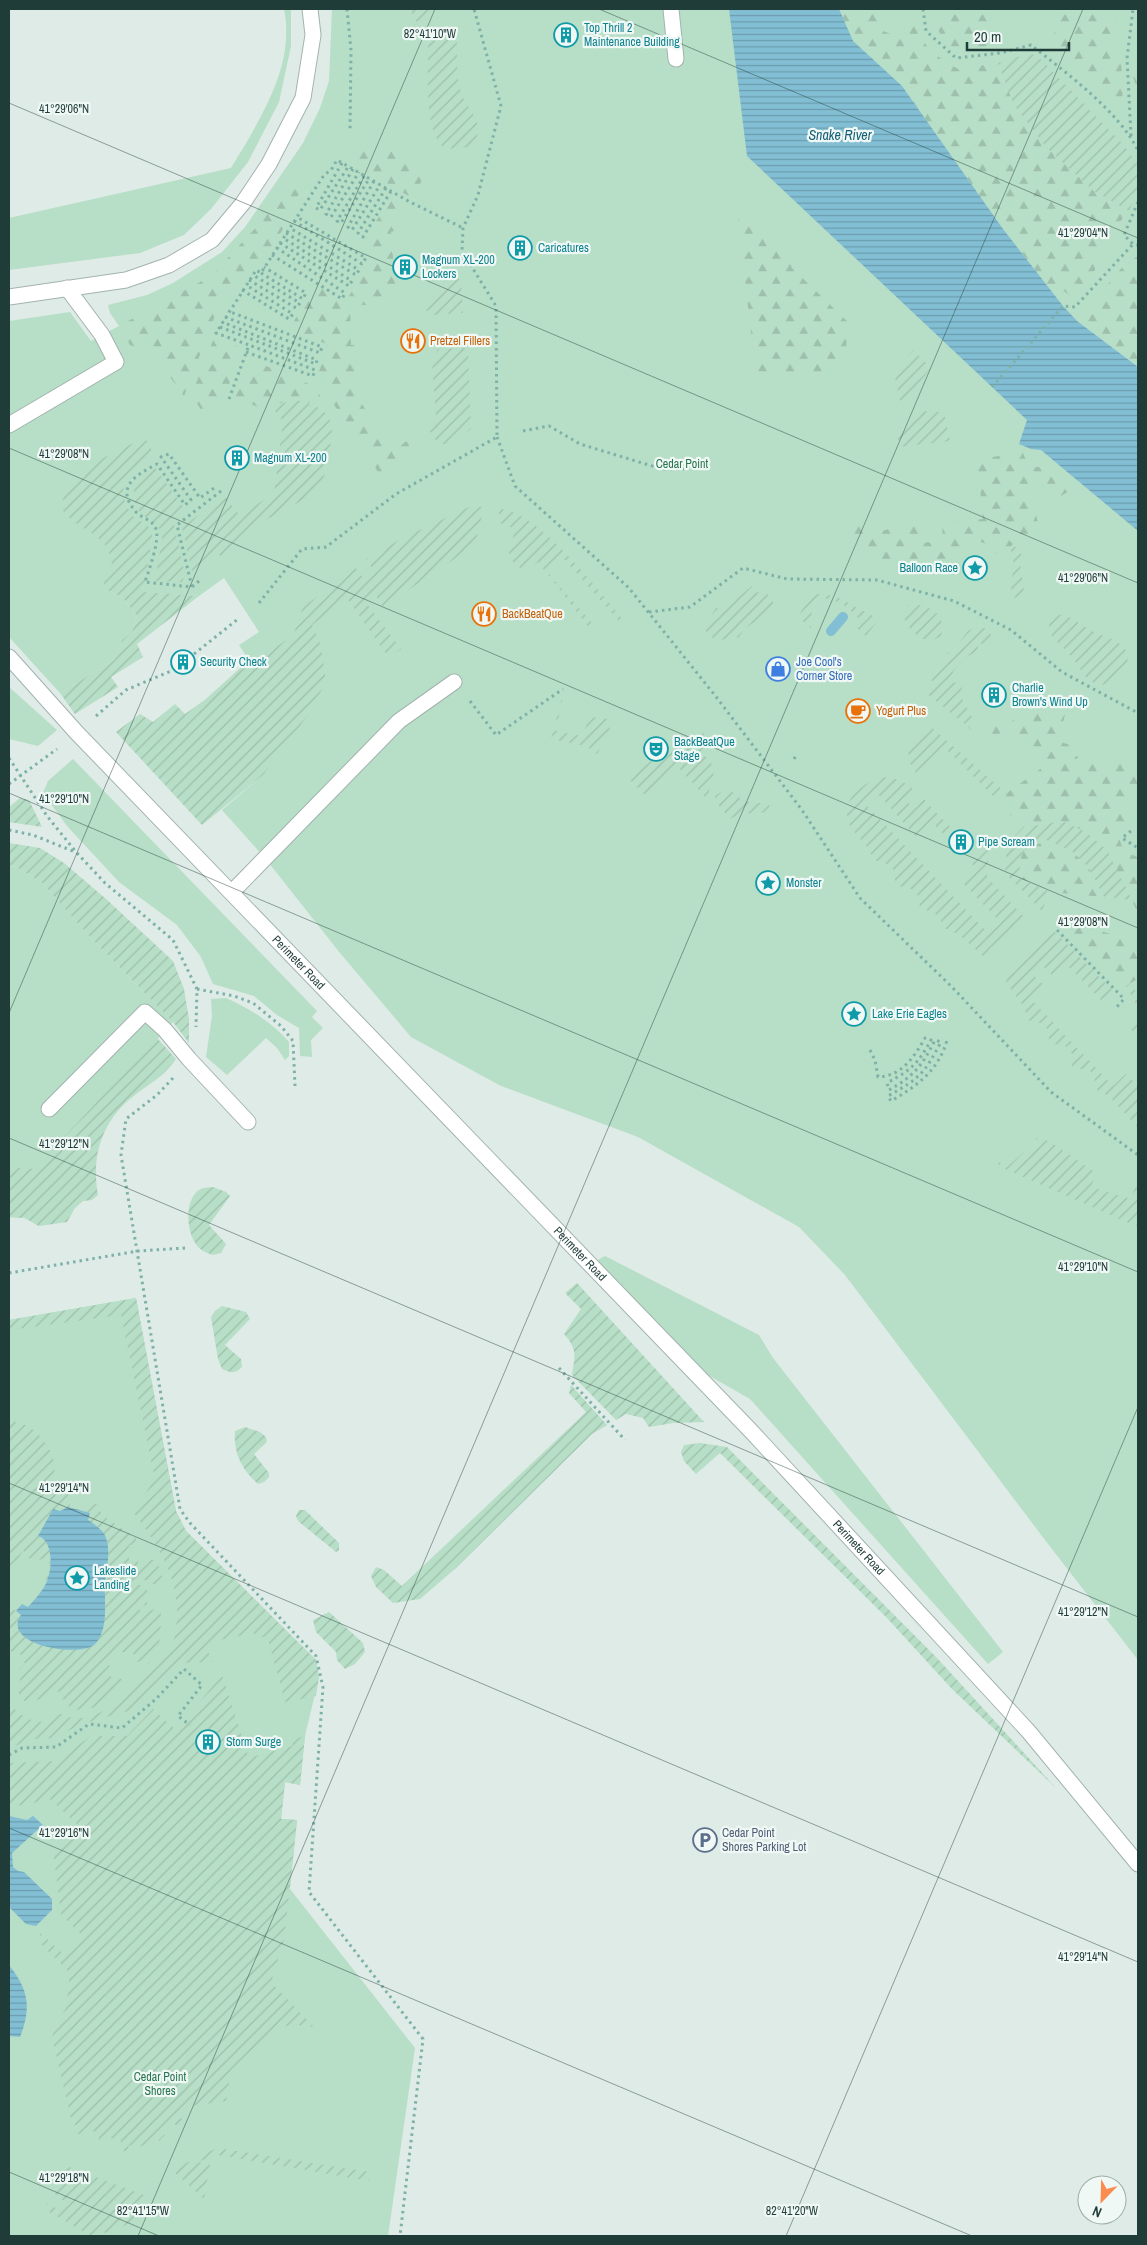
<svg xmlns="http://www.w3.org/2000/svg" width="1147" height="2245" font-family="'Archivo Narrow',sans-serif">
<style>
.green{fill:#b7dec6}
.forest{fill:url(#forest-firs)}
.garden{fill:url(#garden-furrows)}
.water{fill:url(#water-rules)}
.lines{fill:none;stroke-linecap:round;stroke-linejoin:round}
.stream{stroke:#83bfd4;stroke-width:10}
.lane-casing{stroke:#a2b3af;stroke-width:17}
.street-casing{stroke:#a2b3af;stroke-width:17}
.path{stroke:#7eb1a7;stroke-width:3;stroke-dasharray:2.5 4;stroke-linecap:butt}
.lane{stroke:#fff;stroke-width:15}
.street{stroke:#fff;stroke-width:15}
.ticks{fill:none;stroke:#1f3c38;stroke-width:1;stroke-opacity:0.45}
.labels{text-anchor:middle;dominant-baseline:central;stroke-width:4.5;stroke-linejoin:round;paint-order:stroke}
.culture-label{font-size:12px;fill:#0d838f;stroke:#f0f8f5;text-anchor:start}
.food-label{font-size:12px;fill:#c56008;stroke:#f0f8f5;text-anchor:start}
.park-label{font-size:12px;fill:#27754e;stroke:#f0f8f5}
.shop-label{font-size:12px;fill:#366cbe;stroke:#f0f8f5;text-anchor:start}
.street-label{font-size:12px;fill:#1f3c38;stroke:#f0f8f5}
.service-label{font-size:12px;fill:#4e5e75;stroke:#f0f8f5;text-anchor:start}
.water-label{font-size:14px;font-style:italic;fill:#165f7b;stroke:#f0f8f5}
.ticks-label{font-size:12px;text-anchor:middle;fill:#1f3c38;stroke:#f0f8f5;stroke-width:4.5;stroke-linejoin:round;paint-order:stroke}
</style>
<defs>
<pattern id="forest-firs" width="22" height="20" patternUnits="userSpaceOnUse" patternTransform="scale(1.25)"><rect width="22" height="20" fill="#b7dec6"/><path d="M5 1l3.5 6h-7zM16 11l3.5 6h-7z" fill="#9dbfab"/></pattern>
<pattern id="garden-furrows" width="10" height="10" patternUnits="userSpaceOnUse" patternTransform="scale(1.25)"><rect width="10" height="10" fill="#b7dec6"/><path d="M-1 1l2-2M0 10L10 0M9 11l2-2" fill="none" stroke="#9dbfab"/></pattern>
<pattern id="water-rules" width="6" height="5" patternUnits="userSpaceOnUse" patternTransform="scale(1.25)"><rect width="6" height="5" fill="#83bfd4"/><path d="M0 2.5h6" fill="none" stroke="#6b9cad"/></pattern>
</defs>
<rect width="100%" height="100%" fill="#dfebe7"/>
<g class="green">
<path d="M284,9H291V46L279,102L248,162L211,209L184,235L140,253L9,270V218L231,168C259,121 296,66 284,9Z"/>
<path d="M332,9H1138V1660L1048,1544L845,1275L799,1227L638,1137L501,1086L411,1037L340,953L265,858L222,810L263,775L206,699L249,660L239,645L259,632L224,578L199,596L107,590L123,598L137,616L132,632L122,640L114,660L60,693L9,637V321L70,312L91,341L119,326L110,313L108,305L147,295L173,283L222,252L245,227L303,143L320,108L329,81Z"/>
<path d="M9,687L57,730L38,746L9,739Z"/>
<path d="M73,759L317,1011L312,1017L323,1028L311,1040L312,1057L300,1056L299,1028L277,1015L254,996L213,984L201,957L177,925L119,882L67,826L43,793L48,781Z"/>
<path d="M9,865L16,867L41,882L90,937L173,1022L41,1164L39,1226L25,1218L9,1217Z"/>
<path d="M226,998C252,1010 270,1021 289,1042V1056L285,1060L277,1048L266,1038L227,1075L206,1057L212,1016L211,999Z"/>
<path d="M605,1256L759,1335L773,1358L1003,1652L988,1664L750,1399L701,1371L596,1261Z"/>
<path d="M136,1298L176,1511L186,1531L316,1660L319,1677L305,1736L300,1785L285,1782L281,1819L297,1820L290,1889L415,2048L388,2236H9V1320Z"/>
</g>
<g class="forest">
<path d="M839,9H872L881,30L895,36L919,18C919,48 934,54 958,69L998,63L1014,105L1094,191L1129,211L1100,245L1095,270L1075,300L1064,291L1056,297L1003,229L902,86L853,41Z"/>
<path d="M932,9H990L991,45L961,52L944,43L933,18Z"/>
<path d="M1062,9H1122L1111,29L1113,51L1121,63L1123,89L1121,107L1083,68L1050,47Z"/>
<path d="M1130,66H1138V93Z"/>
<path d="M357,143L371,152L398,151L419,163L424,175L415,196L407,195L372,174L371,176L349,163L348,154Z"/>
<path d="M288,184L300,193L288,209L294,212L258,268L253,264L234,292L218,308L184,396L153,354L130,345L119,326L211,276L263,220Z"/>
<path d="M736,196L744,213L786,250L784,252L795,263L791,267L849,323L844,362L810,376L755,371Z"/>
<path d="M390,198L401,204V228L391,232L396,296H384L376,305H350L351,345H356L358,398L393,452L414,435L420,442V448L380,475L317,379L327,344L293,332L296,327L292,324L317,285L345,303L372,257L360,249Z"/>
<path d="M1138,256V367L1077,321L1125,264Z"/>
<path d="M214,338L243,348L224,398L203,412L191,396Z"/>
<path d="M249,359L314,386L331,413L328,415C320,407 308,400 295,400C284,400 275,408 264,403L262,409L235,397Z"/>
<path d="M1019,444L1029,467H1039L1069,491L1061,496L1043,481L1032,494L1039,528L1021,547L982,506L977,461L1014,452Z"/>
<path d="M982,513L1013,544L1010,548L997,553C981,533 957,541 950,564L921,562L909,568H901L863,556L864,545L858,544L853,536L858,521L874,533L893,528L919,526L921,543L943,541L942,523L983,519Z"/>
<path d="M1025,709L1065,715L1058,741L1073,746L1070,753L1078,757L1076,761L1083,763L1084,760L1106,763L1108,759L1138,760V783C1126,793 1123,806 1126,821L1109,831L1112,840L1119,838L1124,852L1138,857V913L1107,850L1086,832L1061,821L1022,828L997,800L1050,762L1012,730L981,739L967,726L973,719C995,731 1009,728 1025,709Z"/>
<path d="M1047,840L1073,852L1089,868L1104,897L1050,892L1021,879L1019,862L1024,850Z"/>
<path d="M1048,915L1127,939L1138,959V979L1121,988Z"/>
</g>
<g class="garden">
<path d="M411,9H437L428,20L422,24C414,22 412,16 411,9Z"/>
<path d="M456,29C459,51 454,74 462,95C466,107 479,117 478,130C478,137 474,142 469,147L446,149C422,132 429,72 428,44L441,31Z"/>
<path d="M1030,53L1042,60L1053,72L1120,141L1138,164V191L1129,211L1094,191L1046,147L1014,105L998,63Z"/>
<path d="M456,275L461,282L463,313L434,315L426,310L448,276Z"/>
<path d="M468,348L471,429L451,444H438L426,425L436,418L432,360L438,349Z"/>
<path d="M913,350L931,368L901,404L894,373Z"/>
<path d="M296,400C318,406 336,411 331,440C329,453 328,469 322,481C313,499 278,512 262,522C247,532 233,544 221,557L219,554L192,571L182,527L225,496L239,515L274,494L283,421L271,406Z"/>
<path d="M919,411L940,412L945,417L950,441L898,447V428Z"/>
<path d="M144,438L151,445V458L126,479L123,491L125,504L135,519L147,524L152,535L144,592L199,596L137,644L143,657L111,677L118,687L75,714L60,693L114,660L122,640L132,632L137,616L123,598L105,589L103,576L112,564C108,529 74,532 61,507L65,492L97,461Z"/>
<path d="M155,468L184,508L173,520L185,575L182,582L155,581L163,533C155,522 147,520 140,512C137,509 136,504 135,501C130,484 141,475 155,468Z"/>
<path d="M471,506L484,507L475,545L383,607L375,594L367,604L401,649L389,658L347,598L312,625L321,646L326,681L311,711L263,775L202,825L116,732L140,714L153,722L175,704L185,714L206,699L250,660L252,662L293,636L303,607L356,568L363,578L374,571L366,559L399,540Z"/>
<path d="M500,509C538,511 597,589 622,618L619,621L564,559L548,573L594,625L590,629L538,562L524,571L512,561L509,553L514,534L512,533L514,528L497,522Z"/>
<path d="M1013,544L1024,558L1020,564L1024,592L1018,600L1013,596L1010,599L1007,596L1012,589L1009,587C1014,572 1016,562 1010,548Z"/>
<path d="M752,586L757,593L764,589L776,607L744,629L739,637C724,640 709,644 704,626L716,608L726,607Z"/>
<path d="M817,594L835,596L879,619L866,636L857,628L858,618C848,605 824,590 810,605L813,620L809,624L814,631L798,617L805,605Z"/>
<path d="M912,604C931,606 947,614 941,636C925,648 909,631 903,616L908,605Z"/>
<path d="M1054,614C1070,614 1079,624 1092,631C1101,636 1113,638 1120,644C1140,658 1117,689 1097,684C1085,681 1079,665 1071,656C1064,648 1056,642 1050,633L1049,623Z"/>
<path d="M978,626L988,629L991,635V643L978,644V651C963,657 956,666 948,681L962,684L961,697L973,719L967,726L925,692L935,683L931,680L948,652L951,653L968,631Z"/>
<path d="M564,691L556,731L582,736L590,717L608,719L610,732L597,754L586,746L551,739Z"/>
<path d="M928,724L1006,793L997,800L943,746L916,773L910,763L908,752L915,739Z"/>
<path d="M704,726L703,750L705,756L715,768L707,799L678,767L645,795L629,779L643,763L646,765L682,737L687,741Z"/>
<path d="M880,777C896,777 905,782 917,792L907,802L912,806L922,797L950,827L943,834L931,821L918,835L920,838L918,839L879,795L867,806L989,934L1001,923L961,881L974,866L972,864L987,850L983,846L987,843L989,846L987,877L1026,919L999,945L991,947L984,957L960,935L944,928C938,910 934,915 920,907L918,896L914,890L896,885L893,869L885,863L873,860C871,856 871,852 869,849C865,844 860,839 856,834C835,807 854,788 880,777Z"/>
<path d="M726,789H730C744,804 749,803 769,803L770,812L739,814L730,819L716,802L715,796Z"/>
<path d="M20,798L29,800L42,827L9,822V807Z"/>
<path d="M1062,821L1086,832L1107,850L1132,900L1104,897L1089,868L1073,852L1047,840L1024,850L1019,862L1021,879L1050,892L1042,911L1005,873L1007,844L1022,828Z"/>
<path d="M9,843L40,848L64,863L105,898L173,961L184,989L189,1019V1043L173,1022L90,937L41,882L16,867L9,865Z"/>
<path d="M1050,930L1055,932L1113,991L1104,1003L1067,965L1054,977L1040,963L1030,972L1046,987L1032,1000L1113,1086L1126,1074L1138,1086V1128L1109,1096L1097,1090L1094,1077L1090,1071L1072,1067V1054L1068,1047L1051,1043L1049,1040L1048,1030L1044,1024L1027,1020L1025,1008L1006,983L1008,973L1015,972V962Z"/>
<path d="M1131,983L1138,996V1007L1126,986Z"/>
<path d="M1138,1016V1037L1128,1026Z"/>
<path d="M157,1038L176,1059C162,1078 153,1081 135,1095C102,1120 91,1155 98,1195L92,1200L83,1201L75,1208L67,1222L39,1226L25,1218L9,1217V1167L34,1169Z"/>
<path d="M1036,1138L1049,1141L1096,1173L1091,1187L1131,1199L1136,1184L1138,1185V1227L998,1166L999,1162L1007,1167L1025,1151L1036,1149L1038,1145Z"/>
<path d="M213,1187L226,1192L230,1196L209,1225L226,1244L221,1253L213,1255C207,1253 199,1250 196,1244C186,1231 184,1197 201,1189C204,1187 209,1188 213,1187Z"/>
<path d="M577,1283L704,1422L673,1423L649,1427L643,1418L626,1414L616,1420L572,1375C575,1356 578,1350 564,1334L581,1309L565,1293Z"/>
<path d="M136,1298L176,1511L186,1531L316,1660L319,1677L316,1696L285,1702L267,1636L256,1639L254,1633L214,1641L206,1648L213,1662L179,1663L136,1709L92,1721L73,1728L56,1738L34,1739L9,1748V1704C19,1713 31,1725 46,1721C51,1719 55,1715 61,1714C95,1732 133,1688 153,1666C160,1659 171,1649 174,1639C177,1631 177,1617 177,1608C175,1570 155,1541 133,1512L155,1479L121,1315L9,1330V1320Z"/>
<path d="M222,1306L246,1312L250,1319L225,1345L241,1359L242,1367C235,1374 231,1373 222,1369L218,1359L211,1317L215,1311Z"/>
<path d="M571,1385L607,1425L592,1434L456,1568L420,1599L393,1603L376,1587L371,1576L376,1567L384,1570L402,1586L586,1412L569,1393Z"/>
<path d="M9,1422C30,1419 49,1443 54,1461C56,1471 53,1480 51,1489L56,1487L66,1489L72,1499L69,1507L80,1510L86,1505L97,1504L102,1515L136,1538V1545H129V1566H132V1559L138,1560V1564L147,1560H154L160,1568L163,1585H155L143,1579L138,1583L139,1585L147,1586V1605L139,1606V1609L143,1613L158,1608L161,1611C160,1633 163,1646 148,1664L142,1661L136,1662L134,1660L136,1656L131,1652H119L109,1664L111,1677L115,1680L119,1677L123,1681L120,1684L122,1686C110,1701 92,1713 71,1709L64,1699L60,1700L57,1696L61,1694L58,1691L48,1699L47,1702H41L40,1699L26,1702L20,1697L17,1688L20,1681L19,1669L26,1663L20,1662L21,1658L25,1656L10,1651L12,1648L9,1646V1613L13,1608L16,1611L22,1604L28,1607C42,1590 52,1576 49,1553L43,1559L33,1561L26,1556L23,1550L18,1559L9,1567Z"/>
<path d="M245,1427L260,1432L266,1437L267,1442L254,1454L269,1473V1477L264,1482L258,1484C242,1470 233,1453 235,1431Z"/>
<path d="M700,1443L727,1447L937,1658L1056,1788L952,1689L887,1618L720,1453L696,1474L684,1461L681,1452L684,1445Z"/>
<path d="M299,1510H305L339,1543V1550L336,1552L298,1521L296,1516Z"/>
<path d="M329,1612L363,1643L365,1652L355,1664L345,1669L337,1660L336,1652L316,1632L313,1620Z"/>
<path d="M222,1675L249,1758L292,1746L294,1739L305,1736L300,1785L285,1782L281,1819L297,1820L284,1940L271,1982L314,2027C304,2025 296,2024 286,2026C269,2031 245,2057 231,2070L226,2101L190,2106L178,2115L183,2120L177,2126L172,2122L161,2130L165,2135L159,2141L155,2136C146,2146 142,2148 129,2145L127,2152L120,2149L122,2142L108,2137L105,2144L98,2142L100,2134L86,2128L83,2135L76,2133L78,2126L72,2123L52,2037L57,2023L66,2008L70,1973L38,1941L41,1933L62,1953L82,1935L61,1915L53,1850L78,1825L50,1799L24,1805L9,1806V1763L56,1761L91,1736H127L153,1709L176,1730Z"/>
<path d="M217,2148L370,2172L369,2181L218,2155L197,2162L210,2164L204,2199L172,2170Z"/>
<path d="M64,2165L149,2197L133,2221L115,2230L91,2236L44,2209L47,2203L59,2210L64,2201L53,2192Z"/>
</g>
<g class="water">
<path d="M729,9H839L853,41L902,86L1003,229L1063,306L1077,321L1138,367V531L1041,450L1031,449L1019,444L1027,420L747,156Z"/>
<path d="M68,1507L90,1513L88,1520C93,1523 99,1528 103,1532C113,1547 106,1569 105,1585C104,1604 109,1629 95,1644C83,1658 0,1646 21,1615L16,1611L22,1604L28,1607C35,1599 43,1591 47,1581C52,1569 54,1541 38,1536L53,1509L60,1511Z"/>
<path d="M9,1816L27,1820L33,1816L43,1825L12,1853L13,1867L18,1871L24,1872L52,1899V1910L36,1926L26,1924L9,1907Z"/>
<path d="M9,1965C28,1989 32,2007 20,2037L9,2036Z"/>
</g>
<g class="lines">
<path class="stream" d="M831,631L843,617"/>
<g class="lane-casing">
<g id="lane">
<path d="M671,9L676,59"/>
<path d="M9,425L116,362L102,335L67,288"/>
<path d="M232,892L399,721L454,682"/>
<path d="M49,1109L145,1012L165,1030L189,1059L248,1122"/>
</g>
</g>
<g class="street-casing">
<g id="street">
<path d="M9,297L126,280L169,265L212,240L243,203L269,164L303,98L313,35L310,9"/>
<path id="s1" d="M9,657L77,733L751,1431L1029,1732L1138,1864"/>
</g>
</g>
<g class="path">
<path d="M347,9L351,50L350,132"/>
<path d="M923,9L926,31L956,58L1000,53L1031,45C1064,71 1121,113 1138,151"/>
<path d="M1131,136L1127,58L1133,9"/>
<path d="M342,163L316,208L320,210L348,167"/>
<path d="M353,169L326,214L331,217L359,172"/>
<path d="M364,176L337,221L341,223L369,179"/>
<path d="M374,181L348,227L352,230L380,185"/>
<path d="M386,188L358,233L363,237L391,191"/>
<path d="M1138,202L1124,235L1133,244L1138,245"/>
<path d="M294,221L362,264L366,258L297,217"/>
<path d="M286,233L356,275L359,270L290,228"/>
<path d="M280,243L349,286L352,281L283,238"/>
<path d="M272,255L342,299L345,293L277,248"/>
<path d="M261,273L303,299L306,293L264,267"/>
<path d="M249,280L296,308L300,303L253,275"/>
<path d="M242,290L289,319L293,314L246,285"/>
<path d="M225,317L320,353L322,347L228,311"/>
<path d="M220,327L316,364L317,360L222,322"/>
<path d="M246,352L313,376L315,370L249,345"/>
<path d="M992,387L1063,306L1075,307L1133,244"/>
<path d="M229,399L249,345L216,333L253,275L256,270L261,273L324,175L331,170L337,160L410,202L463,228"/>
<path d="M523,431L549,426L580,444L662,469H684"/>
<path d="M497,437L515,486L629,588L717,698L802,810L860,898L952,987L1051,1092L1138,1155"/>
<path d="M199,581L192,587L145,582C149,570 160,540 156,529C152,519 143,519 136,512C114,487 136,475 157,464L185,505L191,500L161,457L169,454L200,498L217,486"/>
<path d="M192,587L177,525L221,491"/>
<path d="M259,603L302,549L326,547L396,494L497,437L496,306L462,251L463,228L478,195L501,106L474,9"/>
<path d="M649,612L690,607L743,568L787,579L877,580L954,601L1011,630L1062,672L1138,713"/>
<path d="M194,654L238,619"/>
<path d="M470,701L496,735L563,689"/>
<path d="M96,716L126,690L171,671"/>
<path d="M9,758L47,816L76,852L105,883L173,940L197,989L196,1027"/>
<path d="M794,759L797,754"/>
<path d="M9,784L57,749"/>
<path d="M9,830L33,835L75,852"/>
<path d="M1131,831L1122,838L1138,848"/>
<path d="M1057,930L1124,999L1115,1009"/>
<path d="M197,989L234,996L253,1003L281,1026L293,1041L295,1086"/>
<path d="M870,1050L875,1060L878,1077C902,1076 914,1057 925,1038L931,1040C917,1065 912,1069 887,1083L889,1090C914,1076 922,1066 935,1040L941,1042C924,1074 920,1078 888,1096L891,1101C917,1086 939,1070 947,1040"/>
<path d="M173,1078L157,1095L126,1119L121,1155L180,1509L190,1523L316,1656L323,1687L309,1892L423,2039L400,2236"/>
<path d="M9,1273L138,1251L185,1248"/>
<path d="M559,1368L625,1440"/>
<path d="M9,1755L22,1748L56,1747L89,1724L122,1728L156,1699L184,1669L202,1685L178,1716L190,1725"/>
</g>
<use href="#lane" class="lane"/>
<use href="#street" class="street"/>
</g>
<path class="ticks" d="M599,9L1138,238M9,103L1138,583M9,448L1138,928M9,793L1138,1272M9,1013L435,9M9,1138L1138,1617M9,1483L1138,1962M9,1828L972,2236M9,2172L159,2236M138,2236L1083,9M786,2236L1138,1407"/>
<defs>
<g id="building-ring" transform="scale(1.25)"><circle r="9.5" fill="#f0f8f5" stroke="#0f9aa8" stroke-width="1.5"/><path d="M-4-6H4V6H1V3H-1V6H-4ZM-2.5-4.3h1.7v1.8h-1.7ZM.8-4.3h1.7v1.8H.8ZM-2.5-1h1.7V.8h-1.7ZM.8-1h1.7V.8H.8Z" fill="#0f9aa8"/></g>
<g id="restaurant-ring" transform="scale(1.25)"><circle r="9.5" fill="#f0f8f5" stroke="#e8710a" stroke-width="1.5"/><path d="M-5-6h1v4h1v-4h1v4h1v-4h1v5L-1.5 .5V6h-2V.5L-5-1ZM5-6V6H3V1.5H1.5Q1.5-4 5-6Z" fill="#e8710a"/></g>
<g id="sight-ring" transform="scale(1.25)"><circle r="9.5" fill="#f0f8f5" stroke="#0f9aa8" stroke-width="1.5"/><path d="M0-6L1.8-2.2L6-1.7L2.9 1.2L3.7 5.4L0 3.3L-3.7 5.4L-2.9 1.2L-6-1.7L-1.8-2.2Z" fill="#0f9aa8"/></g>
<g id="shop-ring" transform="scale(1.25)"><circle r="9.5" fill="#f0f8f5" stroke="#3f7fe0" stroke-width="1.5"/><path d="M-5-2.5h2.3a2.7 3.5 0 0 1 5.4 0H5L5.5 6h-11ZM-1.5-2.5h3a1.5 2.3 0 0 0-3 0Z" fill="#3f7fe0"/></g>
<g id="cafe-ring" transform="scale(1.25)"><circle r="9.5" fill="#f0f8f5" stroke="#e8710a" stroke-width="1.5"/><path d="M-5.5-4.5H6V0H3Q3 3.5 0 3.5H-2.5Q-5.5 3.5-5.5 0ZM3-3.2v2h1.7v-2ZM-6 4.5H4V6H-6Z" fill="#e8710a"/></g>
<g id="theatre-ring" transform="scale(1.25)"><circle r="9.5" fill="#f0f8f5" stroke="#0f9aa8" stroke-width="1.5"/><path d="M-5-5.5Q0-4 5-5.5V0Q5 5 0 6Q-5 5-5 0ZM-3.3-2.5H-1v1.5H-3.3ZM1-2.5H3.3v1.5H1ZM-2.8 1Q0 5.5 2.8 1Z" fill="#0f9aa8"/></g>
<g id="parking-ring" transform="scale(1.25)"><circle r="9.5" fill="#f0f8f5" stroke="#5c6f8a" stroke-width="1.5"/><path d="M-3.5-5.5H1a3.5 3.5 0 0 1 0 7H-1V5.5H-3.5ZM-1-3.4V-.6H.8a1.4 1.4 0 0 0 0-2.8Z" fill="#5c6f8a"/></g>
</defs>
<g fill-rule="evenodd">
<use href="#building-ring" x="566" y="35"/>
<use href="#building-ring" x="520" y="248"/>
<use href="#building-ring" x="405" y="267"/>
<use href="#restaurant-ring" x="413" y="341"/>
<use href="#building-ring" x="237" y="458"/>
<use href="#sight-ring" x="975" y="568"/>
<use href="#restaurant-ring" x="484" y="614"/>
<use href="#building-ring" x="183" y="662"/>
<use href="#shop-ring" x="778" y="669"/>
<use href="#building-ring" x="994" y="695"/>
<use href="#cafe-ring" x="858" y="711"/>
<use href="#theatre-ring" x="656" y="749"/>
<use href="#building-ring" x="961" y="842"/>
<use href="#sight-ring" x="768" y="883"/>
<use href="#sight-ring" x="854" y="1014"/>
<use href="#sight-ring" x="77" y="1578"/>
<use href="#building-ring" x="208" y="1742"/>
<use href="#parking-ring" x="705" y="1840"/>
</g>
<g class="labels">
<g class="culture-label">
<text x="584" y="28">Top Thrill 2<tspan x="584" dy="14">Maintenance Building</tspan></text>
<text x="538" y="248">Caricatures</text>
<text x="422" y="260">Magnum XL-200<tspan x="422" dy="14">Lockers</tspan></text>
<text x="254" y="458">Magnum XL-200</text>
<text x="958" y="568" text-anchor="end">Balloon Race</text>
<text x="200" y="662">Security Check</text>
<text x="1012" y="688">Charlie<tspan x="1012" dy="14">Brown's Wind Up</tspan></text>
<text x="674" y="742">BackBeatQue<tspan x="674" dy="14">Stage</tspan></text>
<text x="978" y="842">Pipe Scream</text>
<text x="786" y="883">Monster</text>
<text x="872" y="1014">Lake Erie Eagles</text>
<text x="94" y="1571">Lakeslide<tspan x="94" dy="14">Landing</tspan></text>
<text x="226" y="1742">Storm Surge</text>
</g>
<g class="food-label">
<text x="430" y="341">Pretzel Fillers</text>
<text x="502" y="614">BackBeatQue</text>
<text x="876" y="711">Yogurt Plus</text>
</g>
<g class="park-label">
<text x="682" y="464">Cedar Point</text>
<text x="160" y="2077">Cedar Point<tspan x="160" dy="14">Shores</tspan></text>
</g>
<g class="shop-label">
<text x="796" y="662">Joe Cool's<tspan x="796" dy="14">Corner Store</tspan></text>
</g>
<g class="street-label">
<text stroke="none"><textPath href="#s1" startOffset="421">Perimeter Road</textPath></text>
<text stroke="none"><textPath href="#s1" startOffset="826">Perimeter Road</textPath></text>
<text stroke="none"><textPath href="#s1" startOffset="1231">Perimeter Road</textPath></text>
</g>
<g class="service-label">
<text x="722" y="1833">Cedar Point<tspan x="722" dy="14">Shores Parking Lot</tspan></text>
</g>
<g class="water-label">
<text x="840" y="135">Snake River</text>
</g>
</g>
<g class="ticks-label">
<text x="430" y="38">82°41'10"W</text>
<text x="64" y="113">41°29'06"N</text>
<text x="1083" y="237">41°29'04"N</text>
<text x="64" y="458">41°29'08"N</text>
<text x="1083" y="582">41°29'06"N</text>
<text x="64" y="803">41°29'10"N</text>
<text x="1083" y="926">41°29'08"N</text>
<text x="64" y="1148">41°29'12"N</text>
<text x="1083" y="1271">41°29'10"N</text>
<text x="64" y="1492">41°29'14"N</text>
<text x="1083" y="1616">41°29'12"N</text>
<text x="64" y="1837">41°29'16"N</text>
<text x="1083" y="1961">41°29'14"N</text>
<text x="64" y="2182">41°29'18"N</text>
<text x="143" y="2215">82°41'15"W</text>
<text x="792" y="2215">82°41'20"W</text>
</g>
<rect width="1147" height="2245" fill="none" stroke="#1f3c38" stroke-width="20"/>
<g transform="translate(1102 2200) rotate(203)"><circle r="24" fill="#f0f8f5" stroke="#9cada9"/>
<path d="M0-4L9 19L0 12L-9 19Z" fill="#fa8c4f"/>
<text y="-8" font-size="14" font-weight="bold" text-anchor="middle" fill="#1f3c38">N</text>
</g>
<path d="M967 42v8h102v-8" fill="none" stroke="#1f3c38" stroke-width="2.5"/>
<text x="974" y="42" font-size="15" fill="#1f3c38" stroke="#f0f8f5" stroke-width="4" paint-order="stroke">20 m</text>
</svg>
